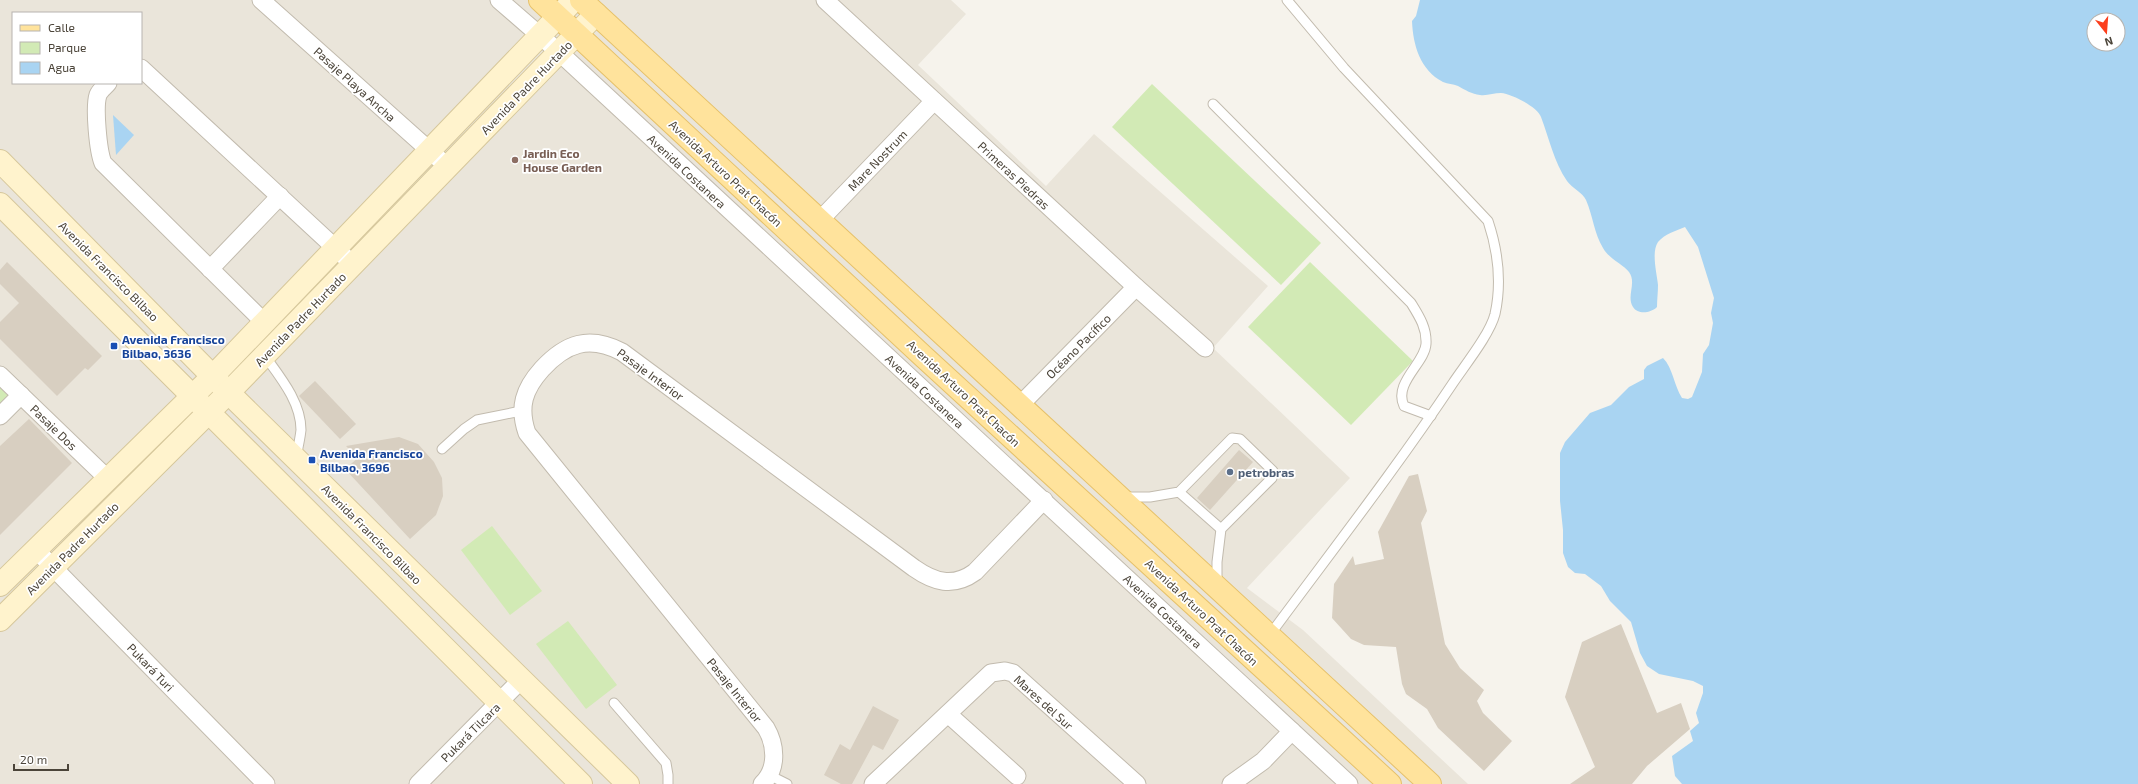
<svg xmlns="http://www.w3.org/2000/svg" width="2138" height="784" font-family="'Exo 2',sans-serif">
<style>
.residential{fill:#eae5da;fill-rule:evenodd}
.green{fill:#d2eab5}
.water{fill:#a9d4f2;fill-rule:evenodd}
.building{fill:#d8cfc1}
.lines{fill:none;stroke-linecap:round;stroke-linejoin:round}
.lane-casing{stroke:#c2bbae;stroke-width:11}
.street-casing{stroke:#c2bbae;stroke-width:19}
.secondary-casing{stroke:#d6c79b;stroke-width:24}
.primary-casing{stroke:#e6c16a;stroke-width:24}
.lane{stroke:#fff;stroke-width:9}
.street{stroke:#fff;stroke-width:17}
.secondary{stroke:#fff3cd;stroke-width:22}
.primary{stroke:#ffe39c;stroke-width:22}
.education-dot{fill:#8d6e63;stroke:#fff;stroke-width:1.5}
.transit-dot{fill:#1a4fb4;stroke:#fff;stroke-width:1.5}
.service-dot{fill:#5c6f8a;stroke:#fff;stroke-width:1.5}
.labels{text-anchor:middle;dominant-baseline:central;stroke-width:3.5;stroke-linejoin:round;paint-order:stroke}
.street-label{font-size:12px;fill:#4b4439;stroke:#fff}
.education-label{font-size:12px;font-weight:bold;fill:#785e54;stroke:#fff;text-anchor:start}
.transit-label{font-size:12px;font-weight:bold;fill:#164399;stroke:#fff;text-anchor:start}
.service-label{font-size:12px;font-weight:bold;fill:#4e5e75;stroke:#fff;text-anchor:start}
</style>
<rect width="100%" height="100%" fill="#f6f3ec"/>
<path class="residential" d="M0,0H951L966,14L918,65L1046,186L1094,134L1268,286L1213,348L1350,478L1247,588L1303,630L1468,784H0ZM13,13H141V83H13Z"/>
<g class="green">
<path d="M1152,84L1321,243L1281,285L1112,127Z"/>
<path d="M1310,262L1413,361L1351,425L1248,327Z"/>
<path d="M0,382L9,396L0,408Z"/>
<path d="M492,526L542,591L510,615L461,550Z"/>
<path d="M568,621L617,685L586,709L536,644Z"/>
</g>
<g class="water">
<path d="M1420,0H2138V784H1682L1675,776L1672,756L1693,741L1690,731L1699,723L1696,713L1703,693V686L1693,681L1659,674L1647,666L1640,653L1631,622L1610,601L1601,586L1585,574L1575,573L1568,567L1563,553V530L1560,501V453L1565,442L1590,413L1611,405L1629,387L1644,379V370L1647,366L1663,358C1673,368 1674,386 1682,398L1688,399L1692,397L1702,372L1703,354L1709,345L1713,323L1711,313L1714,298L1698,247L1685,227C1675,231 1665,234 1658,242C1651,252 1657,274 1658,285C1658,292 1657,300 1657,307C1651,313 1638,315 1633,307C1626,296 1637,283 1629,272C1623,264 1609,259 1603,248C1594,233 1593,216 1586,200C1583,193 1572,188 1567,181C1554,162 1549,138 1541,117C1538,107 1512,94 1501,93C1494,93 1487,96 1480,95C1472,94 1465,90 1458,86C1453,84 1448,84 1443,82C1420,70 1413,45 1412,21L1416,16ZM2094,20H2118V44H2094Z"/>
<path d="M113,115L134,135L116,155Z"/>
</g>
<g class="building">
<path d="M7,262L102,356L88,370L85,368L57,396L0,339V322L19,303L0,284V270Z"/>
<path d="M315,381L356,424L340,439L299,396Z"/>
<path d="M29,419L72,463L0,535V446Z"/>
<path d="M399,437L418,444L434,462L442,478L443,496L436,515L410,539L345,469L358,458L346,446Z"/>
<path d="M1239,450L1253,462L1210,510L1197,498Z"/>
<path d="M1418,474L1427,511L1421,523L1445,644L1460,668L1484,690L1477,701L1483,713L1512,741L1484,771L1438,728L1427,709L1406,694L1402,684L1396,647L1364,645L1351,639L1332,618L1334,584L1353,556L1355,565L1384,559L1378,532L1409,476Z"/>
<path d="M1621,624L1657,713L1681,703L1690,729L1647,766L1632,784H1570L1595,767L1565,697L1582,642Z"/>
<path d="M873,706L899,720L883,750L873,745L852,784H841L824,775L840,744L850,750Z"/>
</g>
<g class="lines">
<g class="lane-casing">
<g id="lane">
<path d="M1213,104L1411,303C1419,316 1427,328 1426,344C1425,363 1393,383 1404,406L1431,416"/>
<path d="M265,356C280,377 301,402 301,430C300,439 298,448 296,457"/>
<path d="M442,449L464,429L477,420L521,411"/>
<path d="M1179,492L1221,529"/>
<path d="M1124,497H1150L1179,492L1232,438L1240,439L1273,471L1272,478L1221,529L1217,562V583"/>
<path d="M1269,636C1331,552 1395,470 1453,383C1465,365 1490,334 1495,314C1502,282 1498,251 1488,221L1344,68L1287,0"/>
<path d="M614,703L666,763L668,775V784"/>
<path d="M769,775L787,784"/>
</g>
</g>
<g class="street-casing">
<g id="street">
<path d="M261,0L448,167"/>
<path d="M499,0L560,53L1349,784"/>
<path d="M825,0L1136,287L1205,348"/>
<path d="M141,68L345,257"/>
<path d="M108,83C105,87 100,90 98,95C94,107 98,151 103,163L264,322"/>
<path d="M820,220L934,101"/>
<path d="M210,269L280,196"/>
<path d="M0,375L108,479"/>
<path d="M1020,405L1136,287"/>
<path d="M0,416L21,395"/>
<path d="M36,550L266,784"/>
<path d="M948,714L1017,776"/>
<path d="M418,784L521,680"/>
<path d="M762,784C778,769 776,745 766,728L527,433C518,407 524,389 542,369C566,343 589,335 622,352L914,568C934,582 953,588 975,572L1044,500"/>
<path d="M873,784L991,673L1005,671L1013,673L1137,784"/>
<path d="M1231,784L1263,761L1292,731"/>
</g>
</g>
<g class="secondary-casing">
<g id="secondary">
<path d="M0,161L239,403L628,784"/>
<path d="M0,204L581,784"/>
<path d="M0,585L213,376L574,0"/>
<path d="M0,620L229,392L596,14"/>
</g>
</g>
<g class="primary-casing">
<g id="primary">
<path d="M540,0L925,358L1390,784"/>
<path d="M581,0L1430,784"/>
</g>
</g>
<use href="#lane" class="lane"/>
<use href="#street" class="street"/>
<use href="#secondary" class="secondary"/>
<use href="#primary" class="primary"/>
</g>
<circle class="education-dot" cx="515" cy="160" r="4"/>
<g class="transit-dot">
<rect x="110" y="342" width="8" height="8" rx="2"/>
<rect x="308" y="456" width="8" height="8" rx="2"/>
</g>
<circle class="service-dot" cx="1230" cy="472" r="4"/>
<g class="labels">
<g class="street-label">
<text transform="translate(355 84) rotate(42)">Pasaje Playa Ancha</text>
<text transform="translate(526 87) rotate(-46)">Avenida Padre Hurtado</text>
<text transform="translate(877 160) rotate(-46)">Mare Nostrum</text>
<text transform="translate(687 171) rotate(43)">Avenida Costanera</text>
<text transform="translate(726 173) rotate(43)">Avenida Arturo Prat Chacón</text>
<text transform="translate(1014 175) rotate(43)">Primeras Piedras</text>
<text transform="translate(109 271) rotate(45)">Avenida Francisco Bilbao</text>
<text transform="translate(300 319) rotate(-46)">Avenida Padre Hurtado</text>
<text transform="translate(1078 346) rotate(-45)">Océano Pacífico</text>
<text transform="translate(651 374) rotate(36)">Pasaje Interior</text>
<text transform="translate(925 391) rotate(43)">Avenida Costanera</text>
<text transform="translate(964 393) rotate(43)">Avenida Arturo Prat Chacón</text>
<text transform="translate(54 427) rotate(44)">Pasaje Dos</text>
<text transform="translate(372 534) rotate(45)">Avenida Francisco Bilbao</text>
<text transform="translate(72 548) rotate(-45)">Avenida Padre Hurtado</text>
<text transform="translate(1163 611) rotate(43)">Avenida Costanera</text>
<text transform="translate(1202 612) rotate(43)">Avenida Arturo Prat Chacón</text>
<text transform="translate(151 667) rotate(46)">Pukará Turi</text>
<text transform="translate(735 690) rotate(51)">Pasaje Interior</text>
<text transform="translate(1044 702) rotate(42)">Mares del Sur</text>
<text transform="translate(470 732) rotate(-45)">Pukará Tilcara</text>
</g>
<g class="education-label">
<text x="523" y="153">Jardin Eco<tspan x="523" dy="14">House Garden</tspan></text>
</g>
<g class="transit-label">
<text x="122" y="339">Avenida Francisco<tspan x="122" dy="14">Bilbao, 3636</tspan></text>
<text x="320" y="453">Avenida Francisco<tspan x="320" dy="14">Bilbao, 3696</tspan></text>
</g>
<g class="service-label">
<text x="1238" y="472">petrobras</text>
</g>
</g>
<rect x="12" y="12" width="130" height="72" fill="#ffffff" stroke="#b7b4b0"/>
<rect x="20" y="25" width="20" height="6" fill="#ffe39c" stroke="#b7b4b0"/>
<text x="48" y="32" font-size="12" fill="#4b4439">Calle</text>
<rect x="20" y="42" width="20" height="12" fill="#d2eab5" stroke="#b7b4b0"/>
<text x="48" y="52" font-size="12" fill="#4b4439">Parque</text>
<rect x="20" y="62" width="20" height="12" fill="#a9d4f2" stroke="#b7b4b0"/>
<text x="48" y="72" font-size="12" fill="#4b4439">Agua</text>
<g transform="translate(2106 32) rotate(163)"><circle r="19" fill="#ffffff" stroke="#b7b4b0"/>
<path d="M0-3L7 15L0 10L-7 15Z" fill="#fc3f1d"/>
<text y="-6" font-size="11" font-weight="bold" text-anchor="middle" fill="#4b4439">N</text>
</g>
<path d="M14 764v6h54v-6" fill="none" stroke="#4b4439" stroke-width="2"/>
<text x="20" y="764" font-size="12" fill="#4b4439" stroke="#ffffff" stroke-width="3" paint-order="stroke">20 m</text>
</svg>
